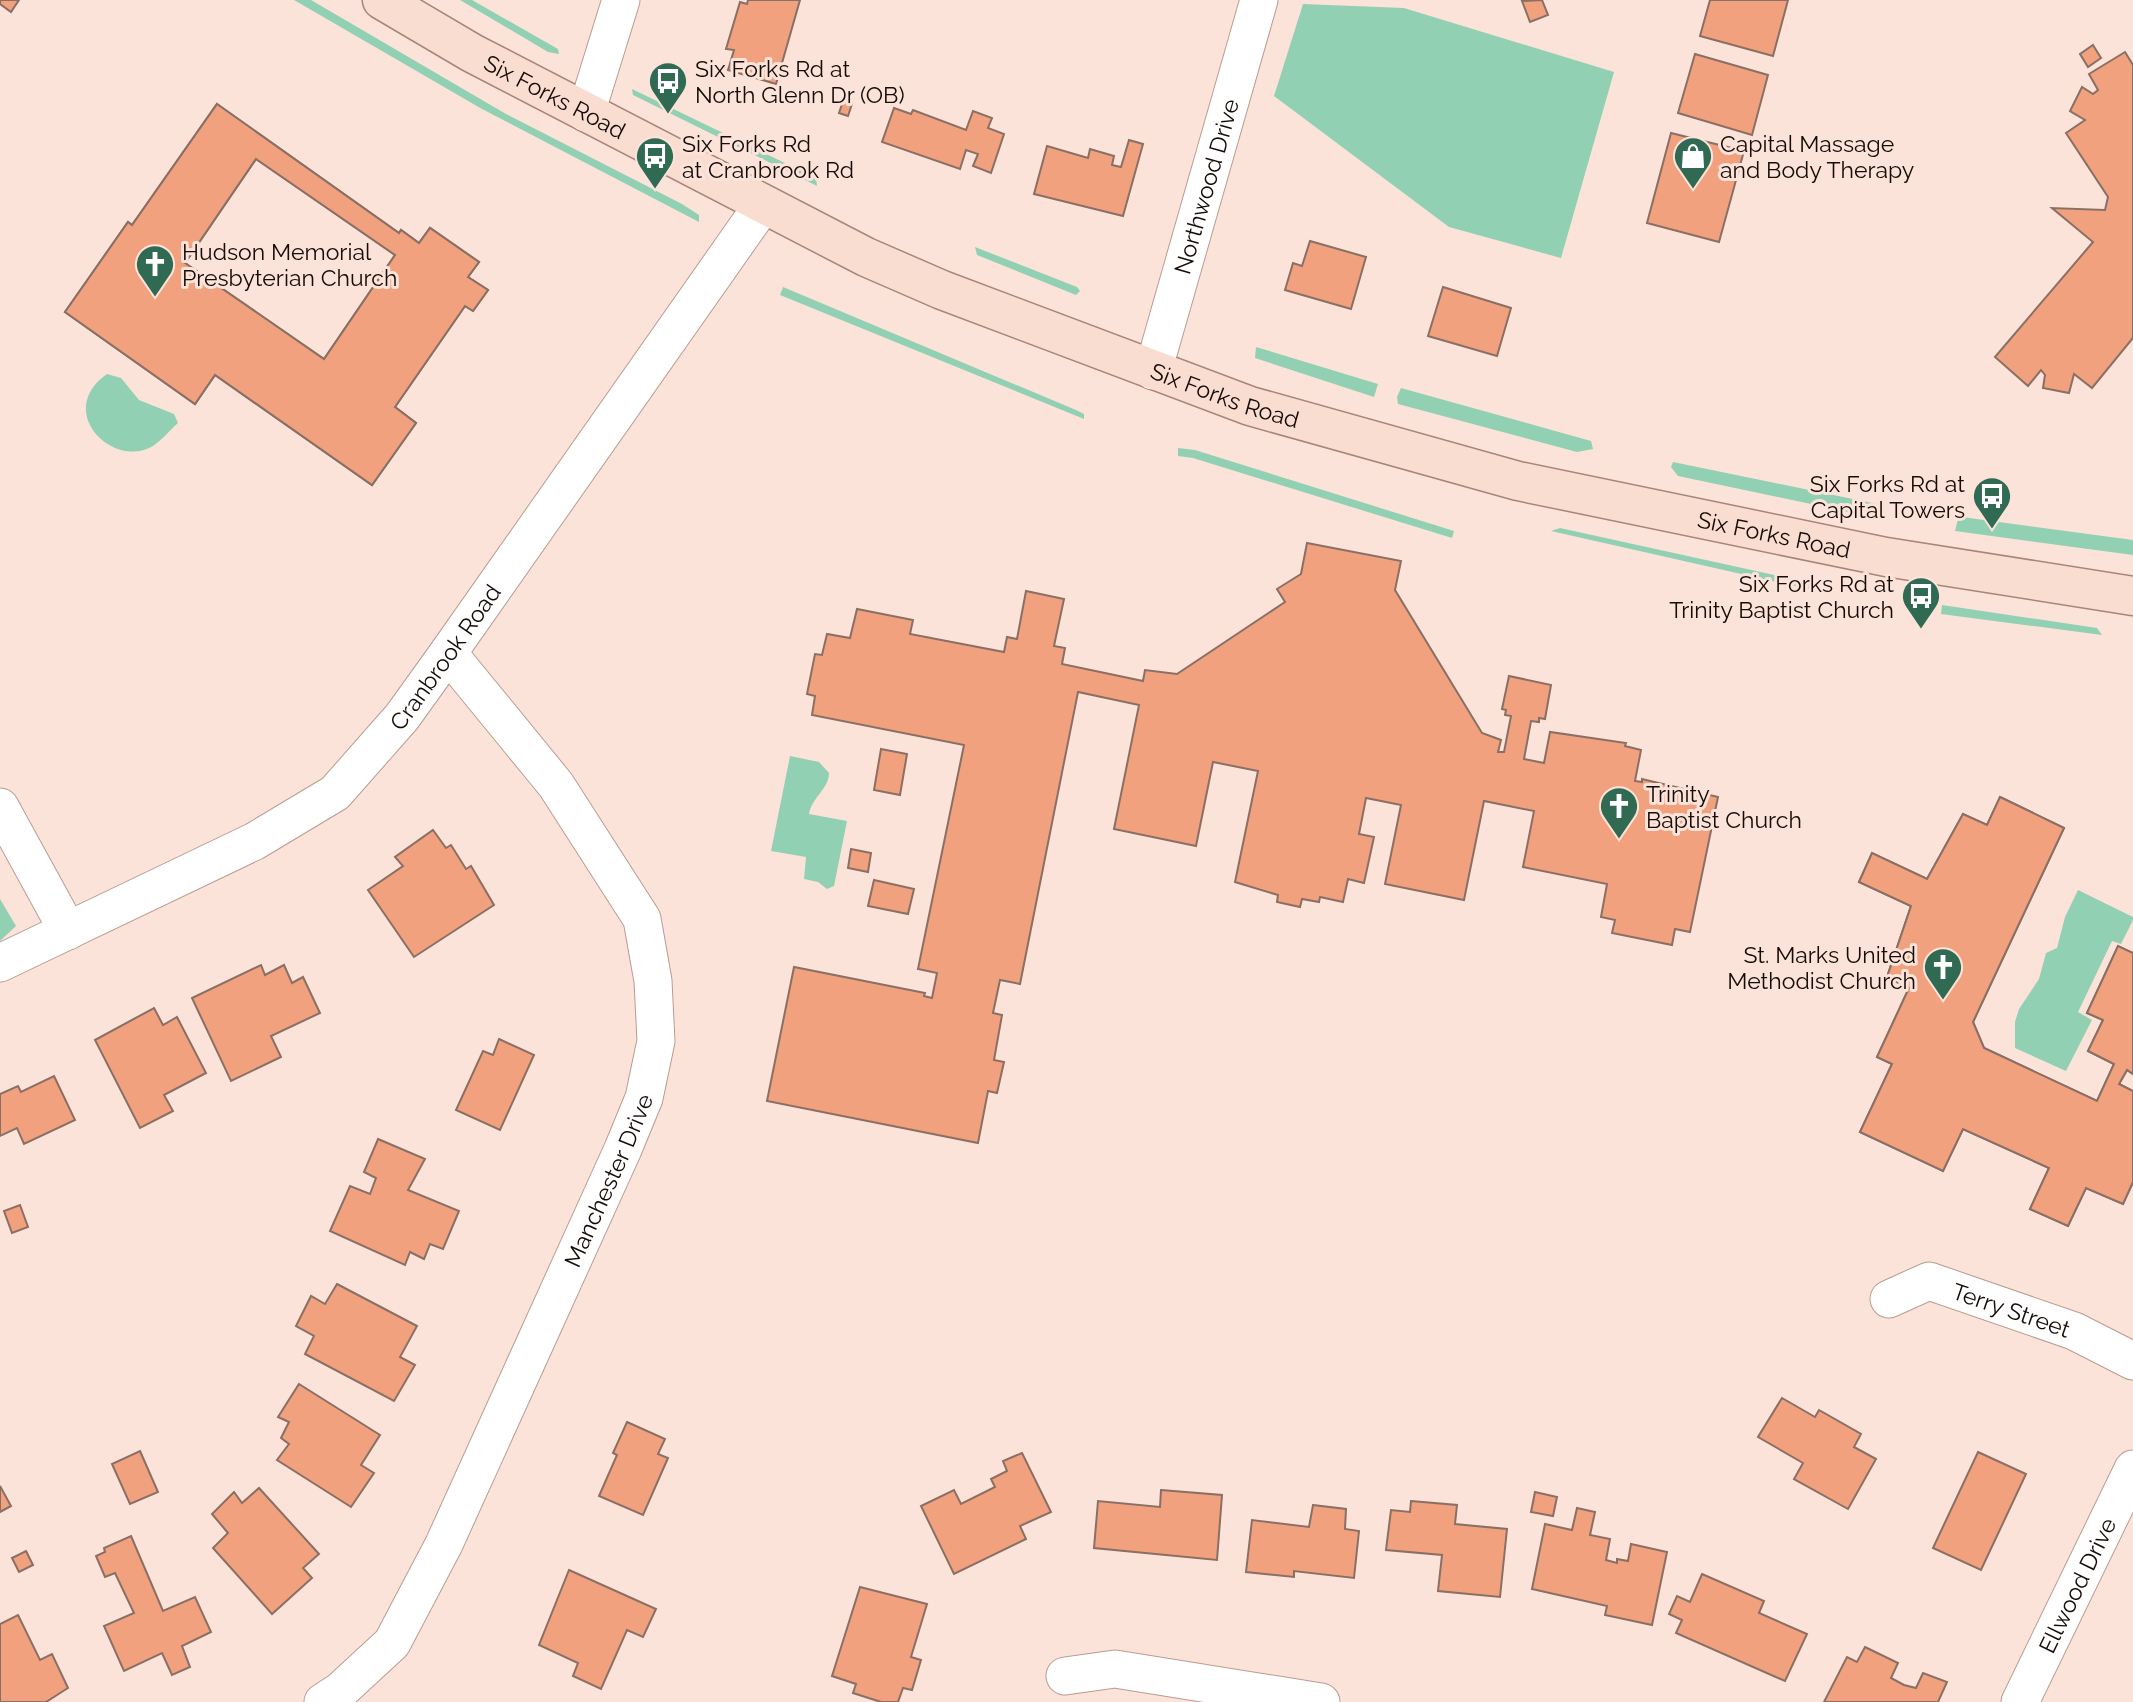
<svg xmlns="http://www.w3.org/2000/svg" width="2133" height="1702" font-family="Raleway,sans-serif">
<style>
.green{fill:#92d0b4}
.building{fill:#f2a17f;stroke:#8a6f64;stroke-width:2;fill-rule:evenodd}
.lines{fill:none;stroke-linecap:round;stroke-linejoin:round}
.street-casing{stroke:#b99c90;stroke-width:39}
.primary-casing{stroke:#a88577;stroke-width:41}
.street{stroke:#fff;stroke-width:37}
.primary{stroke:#faddd1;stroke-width:38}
.labels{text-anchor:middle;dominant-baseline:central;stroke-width:6;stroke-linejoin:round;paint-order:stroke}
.poi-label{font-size:23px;fill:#150b07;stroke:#fce3d9;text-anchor:start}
.street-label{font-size:23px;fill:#150b07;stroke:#fce3d9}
</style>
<rect width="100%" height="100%" fill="#fce3d9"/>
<g class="green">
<path d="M294,0H311L506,114L682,204L699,215V222L482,109Z"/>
<path d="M460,0H472L558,49L559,54L548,52Z"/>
<path d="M1303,4L1404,8L1614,72L1561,258L1449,227L1274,96Z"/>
<path d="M632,89L816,178L817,186L633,95Z"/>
<path d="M975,247L1077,287L1080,291L1076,295L977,255Z"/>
<path d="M783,287L1076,410L1084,414V419L780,295Z"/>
<path d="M1256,347L1378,384L1374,397L1255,358Z"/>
<path d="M107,374L121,378L139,400L174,414L178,423C170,430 162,440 153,446C113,470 54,411 107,374Z"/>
<path d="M1401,388L1591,441L1593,449L1577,452L1398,404L1397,397Z"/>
<path d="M1178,448L1195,450L1454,531L1452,538L1193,458L1178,456Z"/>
<path d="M1673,462L1877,504L1874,509L1863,515L1678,476L1671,467Z"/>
<path d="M1962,517L2133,540V555L1955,531L1958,519Z"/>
<path d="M1560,528L1815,584L1826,593L1551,531Z"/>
<path d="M1942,605L2097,628L2102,635L1941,614Z"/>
<path d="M790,756L819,762L829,773C829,789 812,797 809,814L847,821L834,886L827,889L818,882L804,879L806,857L771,851Z"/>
<path d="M2078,890L2133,917V920L2121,944L2112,941L2078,1012L2092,1020L2066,1071L2015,1048V1022L2019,1009L2039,979L2046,953L2057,948L2065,917Z"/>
<path d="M0,899L16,926L0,941Z"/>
</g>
<g class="building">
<path d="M0,0H19L11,12L0,4Z"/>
<path d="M748,0H800L776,84L728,70L734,50L726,49L740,2L747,4Z"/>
<path d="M1542,0L1548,15L1530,22L1522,1Z"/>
<path d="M1710,0H1788L1773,56L1700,36Z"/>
<path d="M2093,45L2101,58L2088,67L2080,54Z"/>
<path d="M2125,52L2133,65V338L2092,388L2074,374L2069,393L2043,388L2045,375L2041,370L2028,386L1995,357L2093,242L2052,208L2105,210L2108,197L2066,133L2085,120L2070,111L2082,87L2093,94L2098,90L2089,74Z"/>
<path d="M1695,54L1768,75L1752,135L1678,113Z"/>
<path d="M843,101L852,104L848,116L839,113Z"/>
<path d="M217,104L399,233L401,230L419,243L430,228L479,262L468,277L488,290L473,311L465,306L395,407L416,423L372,485L215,375L195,404L65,312L128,222L132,225ZM256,159L395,255L324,359L185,263Z"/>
<path d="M217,104L399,233L401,230L419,243L430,228L479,262L468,277L488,290L473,311L465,306L395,407L416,423L372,485L215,375L195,404L65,312L128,222L132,225ZM256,159L395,255L324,359L185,263Z"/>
<path d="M894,108L911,114L913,110L966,130L973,111L992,118L988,128L1004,134L991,173L973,166L978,154L966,150L960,169L882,142Z"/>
<path d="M1671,133L1744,151L1719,242L1647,223Z"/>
<path d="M1129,140L1143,144L1123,216L1034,194L1047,146L1088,158L1090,149L1114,156L1112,165L1121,167Z"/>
<path d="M1310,241L1366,257L1351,309L1285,290L1293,263L1302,266Z"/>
<path d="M1443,287L1511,308L1497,356L1428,336Z"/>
<path d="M1307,543L1401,561L1395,590L1482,733L1501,740L1498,752H1504L1511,716L1505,715L1506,710L1502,709L1509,676L1551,685L1545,719L1539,718V722L1531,721L1524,759L1544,763L1550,732L1626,743L1625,746L1641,750L1635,781L1642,782V779L1718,797L1690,932L1675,929L1672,945L1612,933L1615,920L1601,917L1607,884L1523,867L1534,811L1484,801L1464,900L1385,884L1401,805L1366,798L1359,834L1374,837L1364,883L1348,879L1343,902L1320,897L1319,902L1302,899L1300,907L1277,902L1278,895L1235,882L1258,771L1213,762L1196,846L1114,829L1139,705L1078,692L1020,984L1000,980L993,1013L1002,1015L994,1060L1004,1062L997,1093L988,1091L978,1143L767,1101L794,967L925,993L924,996L932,998L937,973L918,969L964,745L812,715L815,696L807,694L815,654L822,655L827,634L850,638L857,609L913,620L910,634L1004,652L1007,637L1017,639L1026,591L1064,599L1054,646L1065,648L1062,664L1143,681L1145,670L1177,674L1285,602L1277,589L1301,574Z"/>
<path d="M881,749L907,754L900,795L874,790Z"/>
<path d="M2000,797L2064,828L1973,1022L1984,1048L2097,1101L2114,1064L2088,1051L2103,1020L2087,1013L2118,946L2133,953V1074L2127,1070L2119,1084L2133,1091V1182L2123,1204L2086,1188L2068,1226L2030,1209L2049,1168L1963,1129L1943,1171L1860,1132L1892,1064L1877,1057L1909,988L1887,977L1911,906L1859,882L1872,853L1927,879L1963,814L1987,825Z"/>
<path d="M2000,797L2064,828L1973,1022L1984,1048L2097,1101L2114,1064L2088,1051L2103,1020L2087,1013L2118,946L2133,953V1074L2127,1070L2119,1084L2133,1091V1182L2123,1204L2086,1188L2068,1226L2030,1209L2049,1168L1963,1129L1943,1171L1860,1132L1892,1064L1877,1057L1909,988L1887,977L1911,906L1859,882L1872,853L1927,879L1963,814L1987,825Z"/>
<path d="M433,830L446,848L451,845L466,869L471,866L494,905L414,957L368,890L403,866L395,857Z"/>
<path d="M851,849L871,853L868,872L848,868Z"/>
<path d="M874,880L914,889L908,914L868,906Z"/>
<path d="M261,965L265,975L284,965L292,983L303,977L320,1013L271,1036L281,1057L231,1081L192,998Z"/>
<path d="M154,1008L163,1025L177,1017L206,1073L164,1095L173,1111L140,1128L95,1040Z"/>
<path d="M499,1039L534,1055L500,1130L456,1110L483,1051L493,1055Z"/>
<path d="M54,1076L75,1120L24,1144L17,1128L0,1136V1094L18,1086L21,1092Z"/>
<path d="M378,1139L425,1159L408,1190L459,1211L443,1249L430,1244L424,1259L410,1252L405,1265L330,1231L350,1186L370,1194L376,1178L364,1172Z"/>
<path d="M20,1205L28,1227L12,1233L4,1211Z"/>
<path d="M337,1284L417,1326L400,1357L415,1365L394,1401L305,1354L314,1336L296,1326L311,1296L325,1304Z"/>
<path d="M299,1384L380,1435L361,1465L374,1473L351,1507L277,1460L289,1444L281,1438L289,1422L278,1417Z"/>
<path d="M1782,1398L1815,1417L1819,1410L1861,1434L1854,1447L1876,1459L1848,1509L1794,1479L1803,1463L1758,1437Z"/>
<path d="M627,1422L665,1439L658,1454L668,1458L643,1515L599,1496L617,1455L613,1453Z"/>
<path d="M140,1451L158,1492L130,1504L112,1464Z"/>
<path d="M1978,1452L2026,1474L1981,1570L1933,1548Z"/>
<path d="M1022,1453L1051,1512L1020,1526L1026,1539L954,1574L921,1506L954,1490L961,1504L995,1487L991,1479L1007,1471L1003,1461Z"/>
<path d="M0,1486L11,1506L0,1512Z"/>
<path d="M259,1488L319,1554L303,1568L312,1578L272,1614L213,1548L228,1533L212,1514L234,1492L242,1503Z"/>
<path d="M1161,1490L1222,1495L1217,1560L1094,1548L1098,1501L1160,1507Z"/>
<path d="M1535,1492L1557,1497L1553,1516L1531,1512Z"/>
<path d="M1411,1501L1457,1505L1455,1524L1507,1529L1500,1597L1438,1591L1442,1555L1386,1550L1391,1510L1410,1512Z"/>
<path d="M1313,1505L1346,1509L1345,1529L1359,1531L1354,1578L1294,1571V1577L1246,1572L1252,1520L1309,1527Z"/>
<path d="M1577,1508L1595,1512L1590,1535L1610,1539L1606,1560L1617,1563V1559L1628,1561L1631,1544L1667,1552L1652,1625L1605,1615L1607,1606L1532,1589L1545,1524L1572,1530Z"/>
<path d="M131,1536L163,1611L195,1597L211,1632L182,1646L190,1667L172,1675L162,1653L124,1671L104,1626L134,1613L115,1573L105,1577L96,1556L105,1552L104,1548Z"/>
<path d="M26,1551L33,1565L19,1572L12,1558Z"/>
<path d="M569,1570L656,1609L643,1637L627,1630L601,1689L573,1676L578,1663L539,1645Z"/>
<path d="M1702,1574L1764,1601L1759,1613L1807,1634L1785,1681L1676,1633L1682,1620L1669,1614L1677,1596L1690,1602Z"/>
<path d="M860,1587L927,1604L911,1657L921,1660L912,1690L903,1688L898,1702H881L853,1693L856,1684L832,1676Z"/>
<path d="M18,1615L40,1660L52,1654L68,1688L46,1702H0V1624Z"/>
<path d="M1865,1647L1898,1663L1891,1678L1904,1685L1916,1688L1923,1673L1947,1682L1938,1702H1824L1847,1657L1857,1662Z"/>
</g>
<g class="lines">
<g class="street-casing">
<g id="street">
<path d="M586,113L621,0"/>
<path id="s1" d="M1153,371L1259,0"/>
<path d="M0,807L68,931"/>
<path id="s2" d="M0,963L255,841L335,793L402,717L448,653L762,206"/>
<path id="s3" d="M1889,1299L1929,1281L2074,1331L2133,1361"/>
<path d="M1065,1676L1115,1669L1321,1702"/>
<path id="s4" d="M323,1702L340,1691L392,1643L444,1544L623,1149L644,1098L656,1041L653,981L642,919L556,785L448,653"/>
<path id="s5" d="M2020,1702L2133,1469"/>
</g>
</g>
<g class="primary-casing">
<g id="primary">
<path id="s6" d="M382,0L472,53L866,257L942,290L1250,406L1518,481L1886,557L2133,596"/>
</g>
</g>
<use href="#street" class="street"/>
<use href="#primary" class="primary"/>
</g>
<defs>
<g id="bus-pin" transform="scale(2.0125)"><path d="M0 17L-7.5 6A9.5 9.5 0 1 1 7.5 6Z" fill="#316a53" stroke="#fce3d9"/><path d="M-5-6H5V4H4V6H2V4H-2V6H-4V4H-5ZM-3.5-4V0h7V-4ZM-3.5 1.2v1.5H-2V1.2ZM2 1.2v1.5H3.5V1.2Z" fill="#fff"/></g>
<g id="shop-pin" transform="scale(2.0125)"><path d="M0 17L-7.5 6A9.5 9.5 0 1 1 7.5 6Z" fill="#316a53" stroke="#fce3d9"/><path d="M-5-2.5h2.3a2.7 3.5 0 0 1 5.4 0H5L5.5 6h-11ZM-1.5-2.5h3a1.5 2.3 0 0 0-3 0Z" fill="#fff"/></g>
<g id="church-pin" transform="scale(2.0125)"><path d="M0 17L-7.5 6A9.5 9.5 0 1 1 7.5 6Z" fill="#316a53" stroke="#fce3d9"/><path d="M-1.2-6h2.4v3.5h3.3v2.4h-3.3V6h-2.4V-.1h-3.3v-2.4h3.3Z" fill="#fff"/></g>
</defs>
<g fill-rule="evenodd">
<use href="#bus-pin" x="668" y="81"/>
<use href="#bus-pin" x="655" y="156"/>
<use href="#shop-pin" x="1693" y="156"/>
<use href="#church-pin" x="155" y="264"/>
<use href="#bus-pin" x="1992" y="496"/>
<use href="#bus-pin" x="1921" y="596"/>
<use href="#church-pin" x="1619" y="806"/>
<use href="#church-pin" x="1943" y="967"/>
</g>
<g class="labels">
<g class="poi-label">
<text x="695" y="68">Six Forks Rd at<tspan x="695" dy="26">North Glenn Dr (OB)</tspan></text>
<text x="682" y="143">Six Forks Rd<tspan x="682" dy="26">at Cranbrook Rd</tspan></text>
<text x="1720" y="143">Capital Massage<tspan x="1720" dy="26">and Body Therapy</tspan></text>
<text x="182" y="251">Hudson Memorial<tspan x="182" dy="26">Presbyterian Church</tspan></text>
<text x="1965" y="483" text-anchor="end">Six Forks Rd at<tspan x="1965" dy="26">Capital Towers</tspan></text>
<text x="1894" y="583" text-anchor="end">Six Forks Rd at<tspan x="1894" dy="26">Trinity Baptist Church</tspan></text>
<text x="1646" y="793">Trinity<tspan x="1646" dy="26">Baptist Church</tspan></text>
<text x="1916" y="954" text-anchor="end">St. Marks United<tspan x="1916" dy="26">Methodist Church</tspan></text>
</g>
<g class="street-label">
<text stroke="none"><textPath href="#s6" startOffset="198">Six Forks Road</textPath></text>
<text stroke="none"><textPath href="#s1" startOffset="192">Northwood Drive</textPath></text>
<text stroke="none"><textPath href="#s6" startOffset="933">Six Forks Road</textPath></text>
<text stroke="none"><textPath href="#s6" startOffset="1500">Six Forks Road</textPath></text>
<text stroke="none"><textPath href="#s2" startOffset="551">Cranbrook Road</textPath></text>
<text stroke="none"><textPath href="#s4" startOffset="602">Manchester Drive</textPath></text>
<text stroke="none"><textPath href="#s3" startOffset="131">Terry Street</textPath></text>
<text stroke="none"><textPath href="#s5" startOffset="130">Ellwood Drive</textPath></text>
</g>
</g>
</svg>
